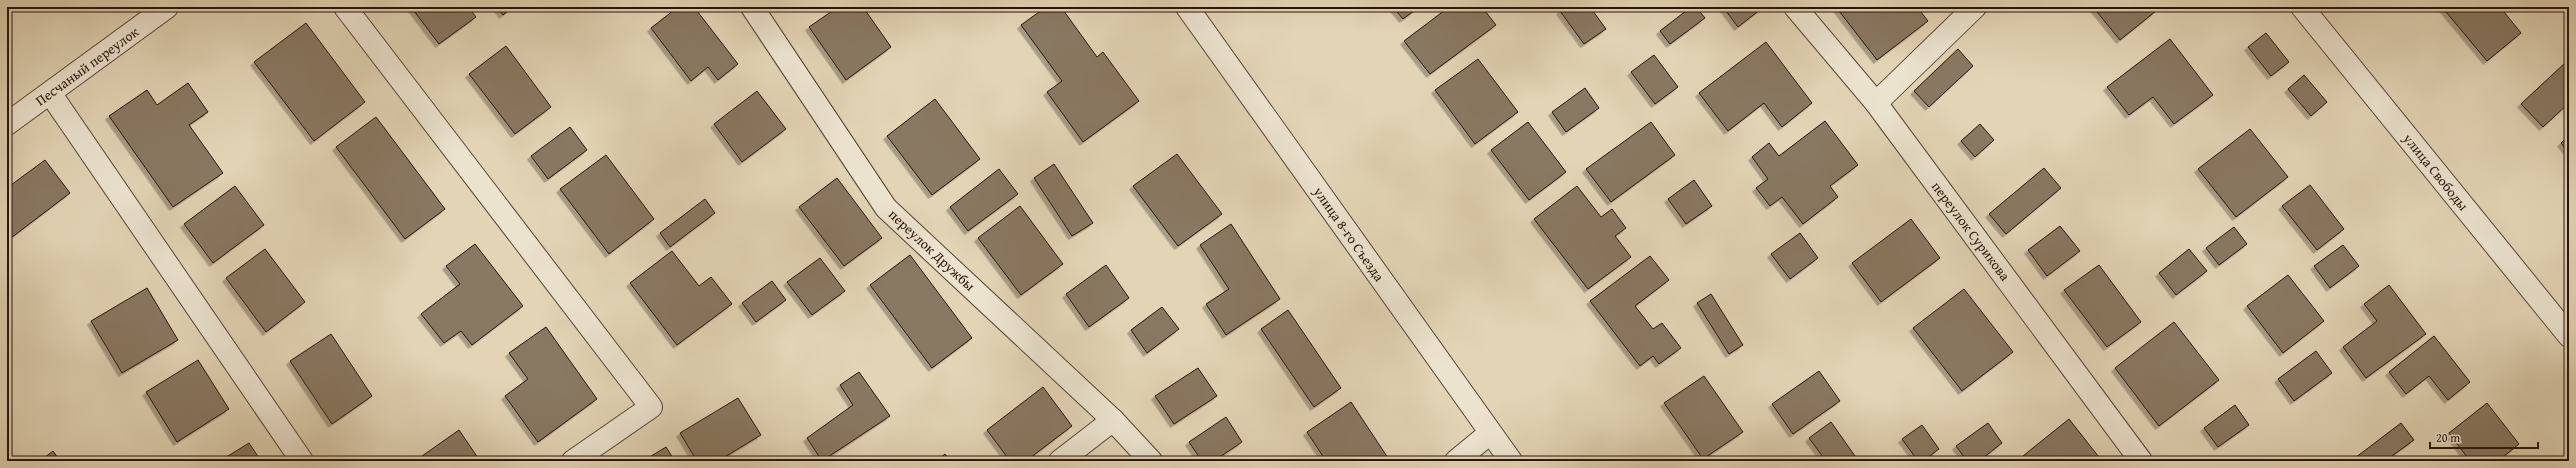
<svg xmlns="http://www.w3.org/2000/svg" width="2576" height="468" font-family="'Gentium Book Plus',serif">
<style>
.building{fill:#897862;stroke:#281409;filter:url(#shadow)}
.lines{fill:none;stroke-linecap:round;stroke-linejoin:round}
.minor-casing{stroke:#564434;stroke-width:24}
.minor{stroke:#ece3cf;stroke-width:22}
.labels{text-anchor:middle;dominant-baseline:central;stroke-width:3;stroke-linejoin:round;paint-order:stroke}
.street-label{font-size:14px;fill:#281409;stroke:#ece3cf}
</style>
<defs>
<filter id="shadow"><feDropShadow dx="-3.5" dy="3.5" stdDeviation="0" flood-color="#0004"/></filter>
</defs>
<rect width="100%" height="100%" fill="#e2d4b5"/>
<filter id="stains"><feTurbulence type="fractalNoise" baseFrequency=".005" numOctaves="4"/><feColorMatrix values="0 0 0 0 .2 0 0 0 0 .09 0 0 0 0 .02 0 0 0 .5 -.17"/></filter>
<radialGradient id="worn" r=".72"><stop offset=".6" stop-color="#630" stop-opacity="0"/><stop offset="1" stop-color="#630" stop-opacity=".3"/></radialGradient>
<g class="building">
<path d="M411,7H468L476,17L439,44Z"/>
<path d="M497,7H513L503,15Z"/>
<path d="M678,7H694L738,64L718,80L708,67L691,81L651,28Z"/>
<path d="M838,7H863L891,47L846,80L809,27Z"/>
<path d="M1046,7H1061L1097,57L1103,52L1139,101L1083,142L1047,92L1062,81L1021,25Z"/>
<path d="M1393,7H1419L1403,19Z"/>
<path d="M1449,7H1482L1496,25L1430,74L1404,41Z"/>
<path d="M1565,7H1590L1606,29L1584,44L1560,11Z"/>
<path d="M1691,7H1696L1705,18L1670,44L1660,31Z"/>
<path d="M1723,7H1759L1761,9L1738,27Z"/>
<path d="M1836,7H1917L1928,21L1877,60Z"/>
<path d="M2093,7H2153L2156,11L2120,40Z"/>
<path d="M2442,7H2500L2521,33L2487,61Z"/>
<path d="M306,23L365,102L314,141L254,62Z"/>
<path d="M2266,33L2289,62L2271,76L2248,47Z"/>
<path d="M2170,39L2213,95L2174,124L2153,97L2129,115L2107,87Z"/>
<path d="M1766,42L1812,103L1782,127L1764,103L1728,131L1699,93Z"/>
<path d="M506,46L551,107L515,134L469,74Z"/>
<path d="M1958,49L1973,66L1929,107L1914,91Z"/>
<path d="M1654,55L1678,87L1655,104L1631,72Z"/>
<path d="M1478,59L1518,112L1475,144L1435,90Z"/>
<path d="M2566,62L2569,66V103L2543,127L2521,104Z"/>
<path d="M2304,75L2327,102L2311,116L2288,89Z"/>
<path d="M188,83L208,112L189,125L223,173L173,207L109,116L147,90L157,105Z"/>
<path d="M1585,88L1599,108L1566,132L1552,112Z"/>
<path d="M757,91L786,129L742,162L714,124Z"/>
<path d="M935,99L980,159L932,195L887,136Z"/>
<path d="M376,117L445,209L405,239L336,147Z"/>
<path d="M1825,121L1858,165L1830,186L1838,197L1803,224L1782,197L1770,206L1756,188L1768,179L1752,157L1769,143L1779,156Z"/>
<path d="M1528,122L1566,172L1529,200L1491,150Z"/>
<path d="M1651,122L1675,155L1611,202L1586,169Z"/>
<path d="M1980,124L1994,140L1975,157L1961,141Z"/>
<path d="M570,127L587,150L548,179L531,156Z"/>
<path d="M2250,129L2288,177L2236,217L2198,169Z"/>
<path d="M2569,136V153L2561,143Z"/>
<path d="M1177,154L1222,214L1178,246L1133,186Z"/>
<path d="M606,155L654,219L609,254L560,189Z"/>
<path d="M45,160L70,193L7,241V188Z"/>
<path d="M1054,164L1093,223L1072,236L1034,178Z"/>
<path d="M2044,168L2061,188L2006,234L1989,214Z"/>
<path d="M999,169L1018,194L968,231L950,207Z"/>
<path d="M837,178L882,238L844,266L799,207Z"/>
<path d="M1694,180L1712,206L1686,224L1668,199Z"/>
<path d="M2310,185L2344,229L2317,250L2282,206Z"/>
<path d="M235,186L264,225L213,263L184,224Z"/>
<path d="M1577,186L1601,217L1612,209L1626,228L1615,236L1631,257L1588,289L1534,219Z"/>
<path d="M705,199L715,213L670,247L660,233Z"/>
<path d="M1020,206L1063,264L1021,295L978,238Z"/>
<path d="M1911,219L1940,258L1881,302L1852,263Z"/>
<path d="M1231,224L1280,299L1226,335L1206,304L1229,289L1200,245Z"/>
<path d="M2060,226L2080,251L2047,276L2028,250Z"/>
<path d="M2234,227L2247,244L2219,265L2206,248Z"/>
<path d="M1800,233L1818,258L1790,279L1771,254Z"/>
<path d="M475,244L523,306L472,345L461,331L444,343L421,314L460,284L446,266Z"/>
<path d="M2343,245L2359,266L2330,288L2314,266Z"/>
<path d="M265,249L305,302L266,332L226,278Z"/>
<path d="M2189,249L2207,271L2176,295L2159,273Z"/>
<path d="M672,251L699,286L711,277L732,304L677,345L630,283Z"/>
<path d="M910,255L972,338L932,368L870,285Z"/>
<path d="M1650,256L1669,280L1635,306L1653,329L1662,323L1681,348L1659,364L1653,356L1640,366L1590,301Z"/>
<path d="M820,258L845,291L812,315L787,282Z"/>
<path d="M1106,265L1129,298L1089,327L1066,294Z"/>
<path d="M2099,265L2141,322L2107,347L2064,290Z"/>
<path d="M2288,275L2324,321L2283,353L2247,306Z"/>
<path d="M772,281L786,300L756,322L742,303Z"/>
<path d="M2389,285L2426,334L2366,378L2343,347L2377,321L2364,304Z"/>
<path d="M147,288L178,340L122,373L91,321Z"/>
<path d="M1964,289L2013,352L1962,391L1913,328Z"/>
<path d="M1711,294L1743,345L1729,354L1697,303Z"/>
<path d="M1162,307L1179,329L1147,353L1131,330Z"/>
<path d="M1288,310L1341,388L1314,407L1261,329Z"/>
<path d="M2174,322L2219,380L2159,426L2115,368Z"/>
<path d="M546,327L597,399L538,442L505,396L528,379L509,353Z"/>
<path d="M331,334L372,396L332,424L290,361Z"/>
<path d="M2434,336L2470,382L2448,400L2429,376L2406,394L2389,372Z"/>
<path d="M2316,351L2332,373L2294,401L2278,379Z"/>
<path d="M198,360L229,409L177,442L146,392Z"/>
<path d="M1198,368L1217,396L1174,424L1155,396Z"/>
<path d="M1819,371L1840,401L1793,434L1772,404Z"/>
<path d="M859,372L890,416L822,461L807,438L853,405L840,385Z"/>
<path d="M1704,376L1743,432L1703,459L1664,403Z"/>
<path d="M1043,387L1072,426L1026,461H1010L987,430Z"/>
<path d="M738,398L761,435L718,461H697L680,433Z"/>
<path d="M1351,402L1390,461H1326L1307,432Z"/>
<path d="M2487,403L2519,444L2498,461H2470L2449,433Z"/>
<path d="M2235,405L2249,425L2218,447L2204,428Z"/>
<path d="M1226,417L1242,442L1214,461H1202L1189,442Z"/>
<path d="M2069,419L2102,461H2027L2023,456Z"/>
<path d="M1831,422L1855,456L1848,461H1826L1809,438Z"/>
<path d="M1988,423L2002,443L1979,461H1967L1956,446Z"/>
<path d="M2401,423L2414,440L2385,461H2351Z"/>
<path d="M1922,425L1939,449L1923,461H1918L1902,439Z"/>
<path d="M459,430L480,461H415Z"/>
<path d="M249,443L261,461H220Z"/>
<path d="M666,447L675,461H643Z"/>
<path d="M53,451L60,461H40Z"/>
<path d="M945,454L950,461H936Z"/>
</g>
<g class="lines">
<g class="minor-casing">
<g id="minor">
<path d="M345,7L651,407L573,461"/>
<path d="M752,7L886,208L1113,420L1151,461"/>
<path d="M1187,7L1511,461"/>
<path d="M1795,7L1876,103L2141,461"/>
<path d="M2302,7L2569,336"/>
<path d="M50,93L302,461"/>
<path d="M1876,103L1975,7"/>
<path d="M7,124L167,7"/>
<path d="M1060,461L1113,420"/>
<path d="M1456,461L1490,433"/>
</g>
</g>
<use href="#minor" class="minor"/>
</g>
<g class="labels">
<g class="street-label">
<text transform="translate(87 66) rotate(-36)">Песчаный переулок</text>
<text transform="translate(2436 172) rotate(51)">улица Свободы</text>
<text transform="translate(1971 231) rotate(53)">переулок Сурикова</text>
<text transform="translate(1349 234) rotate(55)">улица 8-го Съезда</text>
<text transform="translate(932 250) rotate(43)">переулок Дружбы</text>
</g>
</g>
<rect width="2576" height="468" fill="none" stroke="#e2d4b5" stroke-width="24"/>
<rect x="8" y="8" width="2560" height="452" fill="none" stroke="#281409" stroke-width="2"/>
<rect x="12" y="12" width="2552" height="444" fill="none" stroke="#281409"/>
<path d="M2430 442v6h108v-6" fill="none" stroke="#281409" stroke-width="2"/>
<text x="2436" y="442" font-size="12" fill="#281409" stroke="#ece3cf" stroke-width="3" paint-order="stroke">20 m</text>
<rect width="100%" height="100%" filter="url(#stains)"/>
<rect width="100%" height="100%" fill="url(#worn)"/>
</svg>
